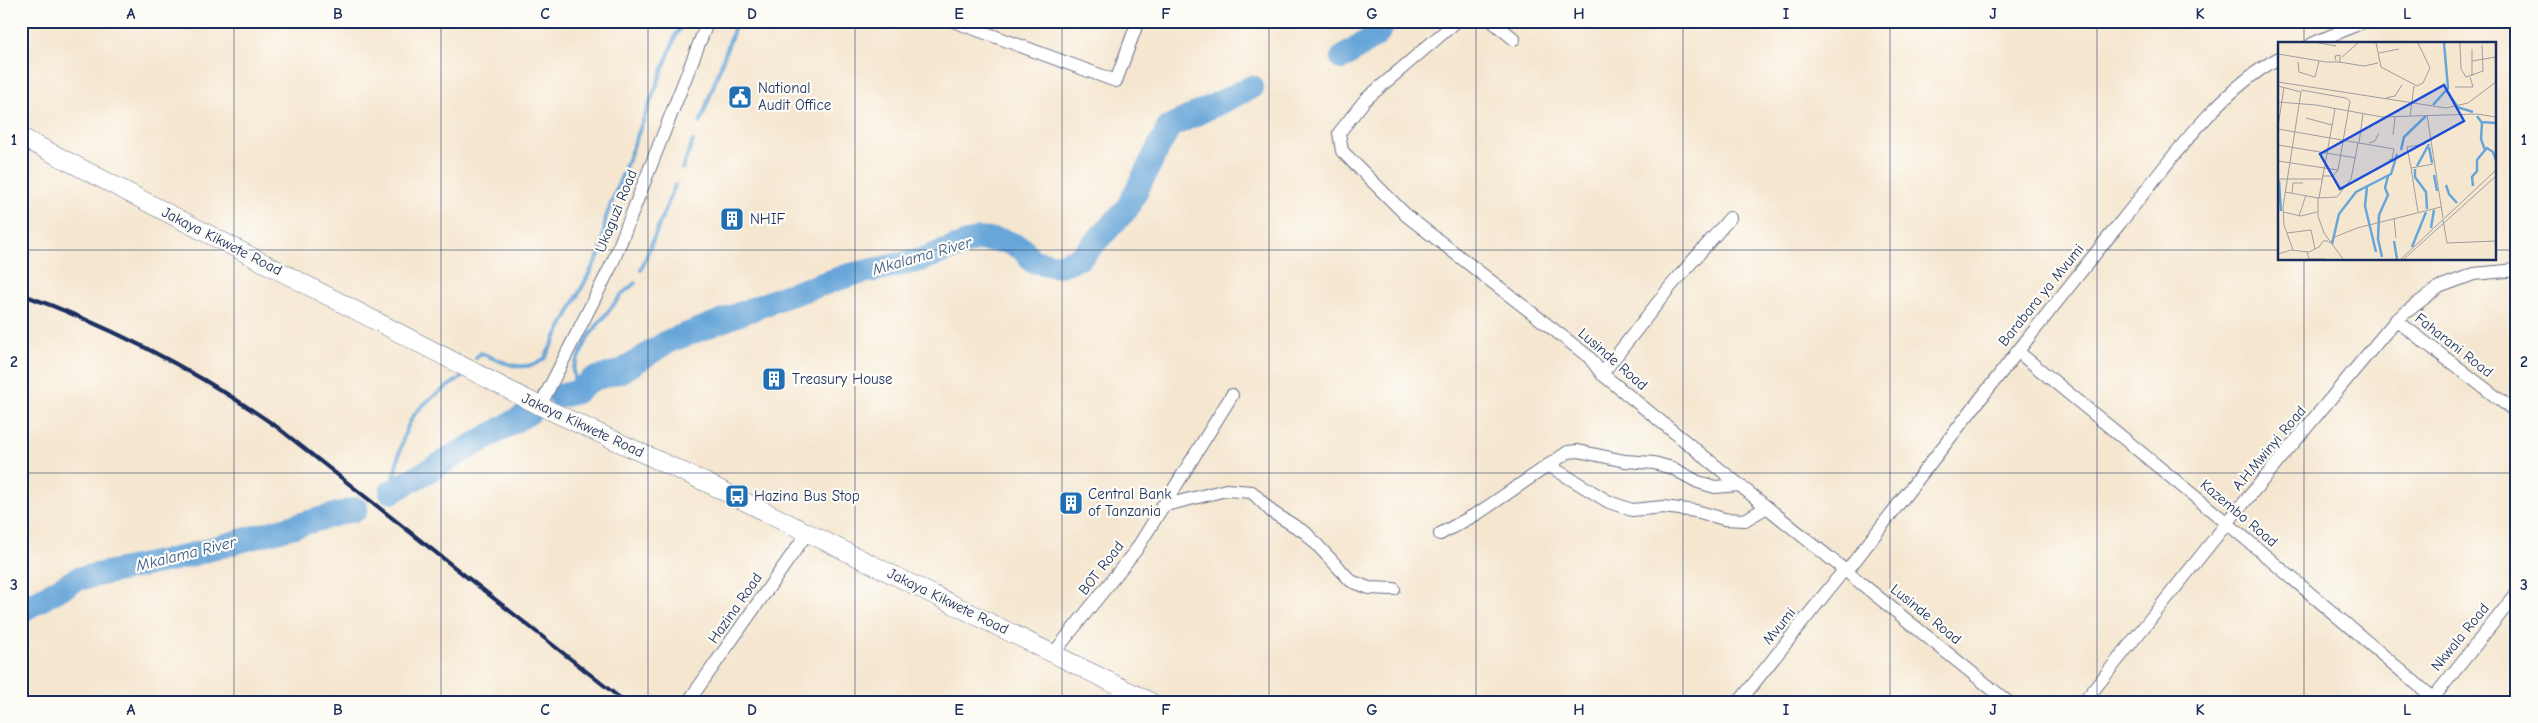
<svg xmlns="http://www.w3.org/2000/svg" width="2538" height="723" font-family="'Comic Neue',sans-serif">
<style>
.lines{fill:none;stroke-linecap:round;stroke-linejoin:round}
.stream{stroke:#67a6d9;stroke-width:4}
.river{stroke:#67a6d9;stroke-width:24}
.street-casing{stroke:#676f86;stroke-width:14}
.secondary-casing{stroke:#676f86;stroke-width:19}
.street{stroke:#fff;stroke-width:12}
.secondary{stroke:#fff;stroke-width:18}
.rail{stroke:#1b2f5e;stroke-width:4}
.grid{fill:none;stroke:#1b2f5e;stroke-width:1;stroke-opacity:0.55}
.labels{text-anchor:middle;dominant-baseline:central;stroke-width:4.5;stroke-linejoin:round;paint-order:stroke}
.poi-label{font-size:15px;fill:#1b2f5e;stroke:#fdfcf7;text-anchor:start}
.street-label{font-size:15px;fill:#1b2f5e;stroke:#fdfcf7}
.water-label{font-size:16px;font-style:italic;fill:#365989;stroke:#fdfcf7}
.inset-river{fill:none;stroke:#67a6d9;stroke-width:2.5}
.inset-road{fill:none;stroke:#9e9da2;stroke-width:1}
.view{fill:#1d4ed8;fill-opacity:0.15;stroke:#1d4ed8;stroke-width:2.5}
.inset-edge{fill:none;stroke:#1b2f5e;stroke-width:2.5}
.neatline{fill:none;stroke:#1b2f5e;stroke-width:2}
.grid-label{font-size:16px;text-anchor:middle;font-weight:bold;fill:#1b2f5e}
</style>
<rect width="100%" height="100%" fill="#fdfcf7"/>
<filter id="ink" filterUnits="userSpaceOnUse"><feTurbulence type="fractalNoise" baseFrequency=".02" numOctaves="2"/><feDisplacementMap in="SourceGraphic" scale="10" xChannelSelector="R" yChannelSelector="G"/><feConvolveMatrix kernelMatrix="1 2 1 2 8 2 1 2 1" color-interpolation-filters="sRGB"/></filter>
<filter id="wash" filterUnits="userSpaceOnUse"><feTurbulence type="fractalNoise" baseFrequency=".0096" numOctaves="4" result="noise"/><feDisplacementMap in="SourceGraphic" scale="20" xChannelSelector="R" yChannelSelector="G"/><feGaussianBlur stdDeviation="1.12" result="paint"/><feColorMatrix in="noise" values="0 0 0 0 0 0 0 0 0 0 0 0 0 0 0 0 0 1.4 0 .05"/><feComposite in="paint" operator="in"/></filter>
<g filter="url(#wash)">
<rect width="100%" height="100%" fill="#f5e6cf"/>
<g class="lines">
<g class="stream">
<path d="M700,123L737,21"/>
<path d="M682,169L693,141"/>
<path d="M641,270L675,185"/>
<path d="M476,358L481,353C503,362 524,375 545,358L601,251L606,217L676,35L685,21"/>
<path d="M576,392L573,369L589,336L622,294L635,283"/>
<path d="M391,492C395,472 401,437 411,420C419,404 447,387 462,377"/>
</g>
<g class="river">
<path d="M1342,58L1377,35L1385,21"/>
<path d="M560,396L576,392L593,379L622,371L667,342L786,296L850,275L920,260L978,239L1005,241L1023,249L1032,261L1057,266L1080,258L1127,209L1169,127L1252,87"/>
<path d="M391,492L529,413"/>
<path d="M21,611L77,579L179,558L356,509"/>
</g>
</g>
</g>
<g filter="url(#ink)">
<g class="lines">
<g class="street-casing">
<g id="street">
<path d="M953,21L1116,81L1138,21"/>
<path d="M1457,21L1365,100L1339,133L1342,151L1407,216L1589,357L1602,374L2008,702"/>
<path d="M1492,21L1514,39"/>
<path d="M2312,44L2365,21"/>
<path d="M2396,320L2517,413"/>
<path d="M2017,351L2227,523L2438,702"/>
<path d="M1602,374L1670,287L1730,218"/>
<path d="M540,406L612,264L708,21"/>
<path d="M1548,465L1609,502L1632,510L1663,507L1696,511L1724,519L1745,520L1767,507"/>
<path d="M1162,506L1226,490L1252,492L1272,512L1306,533L1351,581L1369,588L1394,589"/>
<path d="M1440,534L1480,512L1568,452L1578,451L1625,461L1654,463L1672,468L1698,482L1715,487L1740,485"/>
<path d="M1847,571C1937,454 2027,338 2120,223C2164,169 2217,91 2279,58"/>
<path d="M1053,654L1136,550L1232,395"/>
<path d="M688,702L808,532"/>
<path d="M1739,702L1844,570"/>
<path d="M2084,702L2227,523L2396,320L2439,287L2474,274L2517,270"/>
<path d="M2430,702L2517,593"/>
</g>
</g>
<g class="secondary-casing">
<path id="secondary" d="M21,137L540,406L705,482L1151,702"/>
</g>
<use href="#street" class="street"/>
<use href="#secondary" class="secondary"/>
<path class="rail" d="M21,294C113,327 197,371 277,427L625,702"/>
</g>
</g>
<path class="grid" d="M234,21V702M441,21V702M648,21V702M855,21V702M1062,21V702M1269,21V702M1476,21V702M1683,21V702M1890,21V702M2097,21V702M2304,21V44M21,250H2279M2494,250H2517M2304,259V702M21,473H2517"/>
<defs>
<g id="civic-square" transform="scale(1.25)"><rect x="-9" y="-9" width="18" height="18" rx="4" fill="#1f6fb2" stroke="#fdfcf7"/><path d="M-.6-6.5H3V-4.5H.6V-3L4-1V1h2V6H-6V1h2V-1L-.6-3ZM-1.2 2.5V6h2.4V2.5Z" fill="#fff"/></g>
<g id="building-square" transform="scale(1.25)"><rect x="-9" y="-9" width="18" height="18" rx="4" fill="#1f6fb2" stroke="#fdfcf7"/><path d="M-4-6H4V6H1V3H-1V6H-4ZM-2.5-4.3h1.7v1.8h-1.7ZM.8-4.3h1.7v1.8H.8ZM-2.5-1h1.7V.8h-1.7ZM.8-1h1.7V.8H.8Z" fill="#fff"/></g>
<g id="bus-square" transform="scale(1.25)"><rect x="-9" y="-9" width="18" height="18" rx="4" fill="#1f6fb2" stroke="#fdfcf7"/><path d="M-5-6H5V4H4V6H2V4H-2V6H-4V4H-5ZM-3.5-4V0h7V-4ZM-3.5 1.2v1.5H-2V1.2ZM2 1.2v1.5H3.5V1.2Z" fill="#fff"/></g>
</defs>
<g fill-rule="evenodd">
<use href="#civic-square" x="740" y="97"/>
<use href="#building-square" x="732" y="219"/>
<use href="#building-square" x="774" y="379"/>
<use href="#bus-square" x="737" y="496"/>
<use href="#building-square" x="1071" y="503"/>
</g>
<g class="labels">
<g class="poi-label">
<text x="758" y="88">National<tspan x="758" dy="17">Audit Office</tspan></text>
<text x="750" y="219">NHIF</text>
<text x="792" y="379">Treasury House</text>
<text x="1088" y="494">Central Bank<tspan x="1088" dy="17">of Tanzania</tspan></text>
<text x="754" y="496">Hazina Bus Stop</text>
</g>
<g class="street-label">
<text transform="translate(616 211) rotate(-68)">Ukaguzi Road</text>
<text transform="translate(222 241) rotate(27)">Jakaya Kikwete Road</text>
<text transform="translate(2041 295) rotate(-51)">Barabara ya Mvumi</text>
<text transform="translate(2454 345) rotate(38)">Faharani Road</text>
<text transform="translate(1613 359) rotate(41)">Lusinde Road</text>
<text transform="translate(583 425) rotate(25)">Jakaya Kikwete Road</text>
<text transform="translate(2269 448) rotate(-50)">A.H.Mwinyi Road</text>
<text transform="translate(2239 513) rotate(40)">Kazembo Road</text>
<text transform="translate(1101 568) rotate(-52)">BOT Road</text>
<text transform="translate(948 601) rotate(26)">Jakaya Kikwete Road</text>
<text transform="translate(735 608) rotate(-55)">Hazina Road</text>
<text transform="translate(1926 614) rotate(39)">Lusinde Road</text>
<text transform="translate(1779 626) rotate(-51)">Mvumi</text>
<text transform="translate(2460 637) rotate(-51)">Nkwala Road</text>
</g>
<g class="water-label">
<text transform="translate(922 256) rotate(-16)">Mkalama River</text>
<text transform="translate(186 554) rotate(-14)">Mkalama River</text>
</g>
</g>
<g transform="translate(2278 42)">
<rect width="218" height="218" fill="#f5e6cf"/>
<path class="inset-river" d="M169,49L179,64M155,63L170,46L166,1M179,65L195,70M203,80L218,81M151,105L154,121M123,108L126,95L148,74M207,108L209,106L215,110L218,118M139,124L151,102M137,127V135L148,150L149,167M156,133L159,149M1,139L3,169M168,143L171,152L179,161M195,144L194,135L199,129V118L207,108L203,97L204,81L199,74M89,145L87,164L98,210M153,186L156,168M116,199L119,217M54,202L61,172L78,150L113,132L119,112M134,205L148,170M104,215L100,197L101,173L110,153L107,146L110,134"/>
<path class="inset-road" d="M41,1L58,4M98,1L103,25L139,44L145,41L152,26L140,1M182,1L183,27L188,35L205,29L204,3M194,7V34M101,11L121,7M0,12L48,20H62V13L57,14L58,19M64,15L80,1M194,19L218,15M20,20L21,30L37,35L41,19M61,20L86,24L100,21M0,40L168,66L190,61L218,40M0,44L23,50L5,165L6,183L15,208M177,45H195L192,35M23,48L68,56L72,59L60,128L55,134H44M108,56L117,54L124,43M0,60L38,63L104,75L199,72L218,75M149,73L165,176M132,74L136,44M28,76L54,83M0,85L6,45M0,87L116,107L114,117L111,118M115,93L117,75M81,101L85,72M91,101L97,99L101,91M0,103L78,116M0,119L60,128M133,126L129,105L147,102M0,137H44M7,150L40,156V174L46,191L65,217M14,151L15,141H25M40,156L59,155L73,137L80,101M41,156L57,67M5,170L23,174L39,170M140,170L133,126L155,122M21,174L28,153M116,176L118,196M165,178L169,201L218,199M9,191L33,188L37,207M51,201L57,195L79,186L163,165M29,210L31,217H48M0,212L13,208L31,210L41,205L45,199H50M123,217L218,128M126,217L218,134"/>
<path class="view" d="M166,43L186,79L62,147L42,112Z"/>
<rect width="218" height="218" class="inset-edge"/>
</g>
<rect width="2538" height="723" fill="none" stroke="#fdfcf7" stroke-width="55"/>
<rect x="28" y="28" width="2482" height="668" class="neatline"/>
<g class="grid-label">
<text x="131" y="19">A</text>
<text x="338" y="19">B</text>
<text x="545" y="19">C</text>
<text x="752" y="19">D</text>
<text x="959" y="19">E</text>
<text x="1166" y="19">F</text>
<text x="1372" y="19">G</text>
<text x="1579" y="19">H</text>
<text x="1786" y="19">I</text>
<text x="1993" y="19">J</text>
<text x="2200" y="19">K</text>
<text x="2407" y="19">L</text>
<text x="14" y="145">1</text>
<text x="2524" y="145">1</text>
<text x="14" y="367">2</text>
<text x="2524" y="367">2</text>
<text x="14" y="590">3</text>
<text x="2524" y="590">3</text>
<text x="131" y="715">A</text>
<text x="338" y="715">B</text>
<text x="545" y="715">C</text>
<text x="752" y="715">D</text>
<text x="959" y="715">E</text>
<text x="1166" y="715">F</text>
<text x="1372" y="715">G</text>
<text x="1579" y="715">H</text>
<text x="1786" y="715">I</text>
<text x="1993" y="715">J</text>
<text x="2200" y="715">K</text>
<text x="2407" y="715">L</text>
</g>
</svg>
